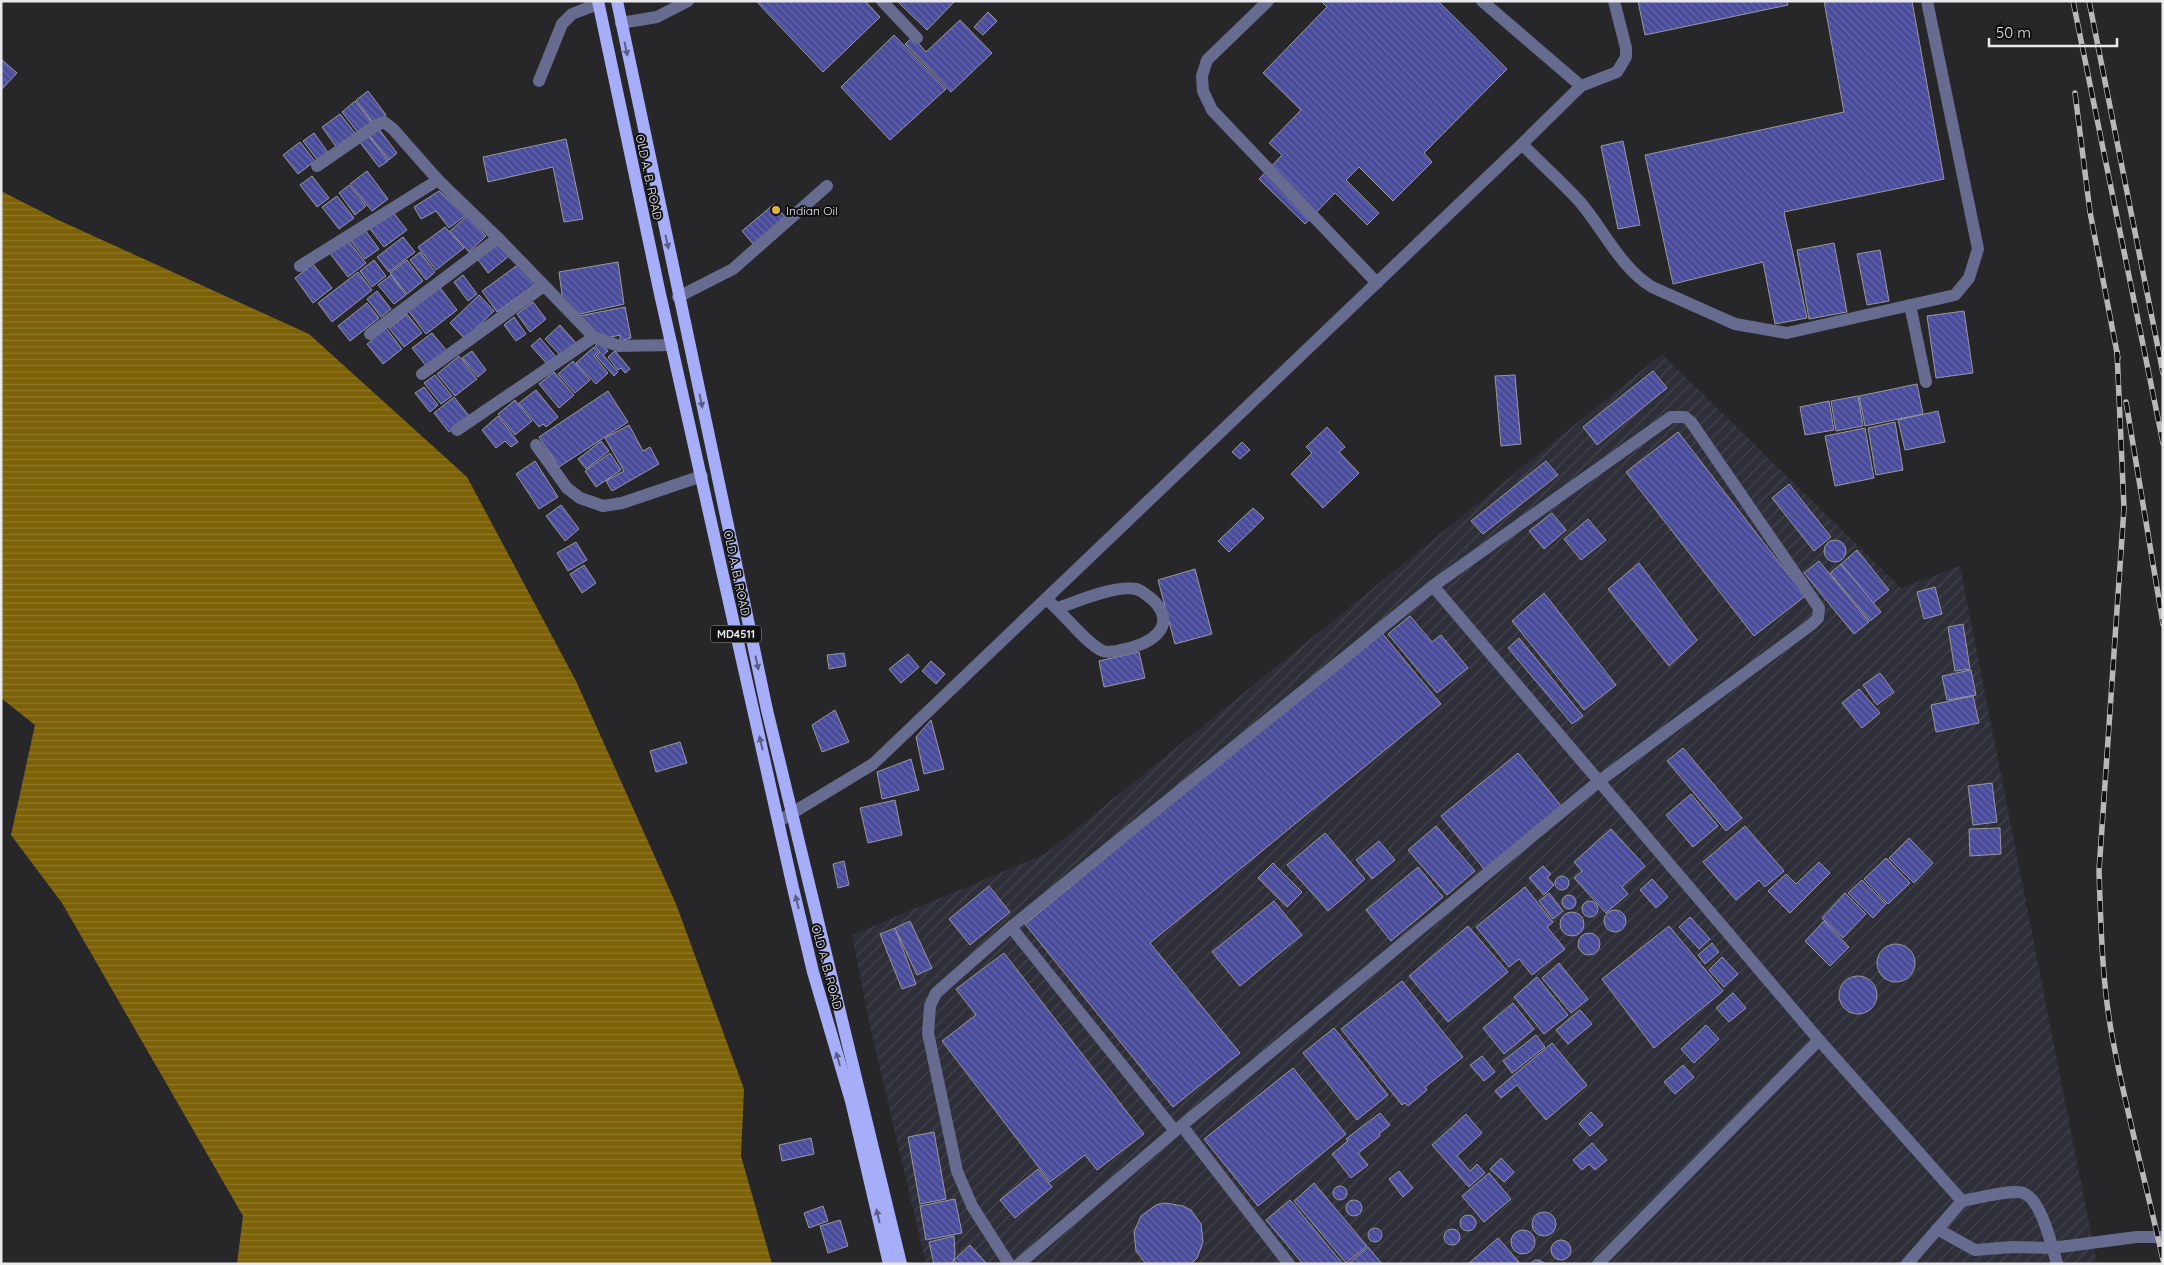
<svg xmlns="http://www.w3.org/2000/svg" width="2164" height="1265" font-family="Quicksand,sans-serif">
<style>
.industrial{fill:url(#industrial-furrows)}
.water{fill:url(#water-rules)}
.building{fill:url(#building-back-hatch);stroke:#98989d}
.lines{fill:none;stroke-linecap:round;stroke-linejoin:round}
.minor{stroke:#676b8f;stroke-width:12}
.major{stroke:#a6aef9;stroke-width:12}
.rail-casing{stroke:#b8b8bb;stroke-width:5.5}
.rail{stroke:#101012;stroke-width:4;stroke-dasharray:11;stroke-linecap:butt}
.oneway{fill:#5b5f86}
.poi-dot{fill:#ddb133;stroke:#101012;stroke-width:2}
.labels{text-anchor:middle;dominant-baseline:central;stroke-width:4;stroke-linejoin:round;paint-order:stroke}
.shield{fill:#101012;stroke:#a9a9ab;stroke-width:1}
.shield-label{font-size:11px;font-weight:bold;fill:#eaeaed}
.street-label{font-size:12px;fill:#eaeaed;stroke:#101012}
.poi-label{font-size:12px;fill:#eaeaed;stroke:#101012;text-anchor:start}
</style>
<defs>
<pattern id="industrial-furrows" width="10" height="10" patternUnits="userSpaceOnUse" patternTransform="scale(1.25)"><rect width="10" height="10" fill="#2e2f38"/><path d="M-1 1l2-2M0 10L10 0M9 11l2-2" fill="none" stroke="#42434b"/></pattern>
<pattern id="water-rules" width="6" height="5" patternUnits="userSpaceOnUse" patternTransform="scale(1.25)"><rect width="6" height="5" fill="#7c6107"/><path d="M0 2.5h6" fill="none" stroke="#8f782b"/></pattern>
<pattern id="building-back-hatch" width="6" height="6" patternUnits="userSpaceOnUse" patternTransform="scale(1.25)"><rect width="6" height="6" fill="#4a4c9b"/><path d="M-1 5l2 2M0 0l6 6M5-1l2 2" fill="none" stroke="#6466a9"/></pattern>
</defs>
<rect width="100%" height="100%" fill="#27272a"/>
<path class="industrial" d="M1662,354L1901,588L1960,566L2097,1264H926L870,1026L852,935L1045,854Z"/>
<path class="water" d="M1,191L56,219L309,334L467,477L576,681L676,904L744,1089L741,1156L772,1264H237L243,1216L62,903L11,835L35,725L1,698Z"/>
<g class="building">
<path d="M756,1H865L880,17L823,72Z"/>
<path d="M897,1H955L927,30Z"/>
<path d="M1321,1H1438L1507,69L1424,153L1432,162L1393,201L1359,167L1346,180L1379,213L1367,225L1335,193L1305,224L1259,179L1282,155L1269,143L1301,110L1263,73L1327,7Z"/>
<path d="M1638,1H1787L1788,5L1645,35Z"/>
<path d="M1824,1H1912L1944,179L1784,212L1807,318L1775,324L1763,262L1673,284L1645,155L1844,112Z"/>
<path d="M988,12L997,21L983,35L974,27Z"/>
<path d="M960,20L992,53L951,92L905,44L913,37L926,52Z"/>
<path d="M894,35L946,89L890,140L841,87Z"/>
<path d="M1,59L17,73L1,90Z"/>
<path d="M368,91L386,115L374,124L356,100Z"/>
<path d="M355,101L373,124L359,134L342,112Z"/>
<path d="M340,114L355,133L337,148L322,127Z"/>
<path d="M378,128L397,153L389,160L369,135Z"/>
<path d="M314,133L329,154L319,162L303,141Z"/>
<path d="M368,135L388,161L379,167L359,141Z"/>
<path d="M566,139L583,219L564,222L553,167L488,182L483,157Z"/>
<path d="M1623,141L1640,225L1618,229L1601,146Z"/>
<path d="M300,142L315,161L298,174L283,155Z"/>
<path d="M367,171L388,199L372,211L350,184Z"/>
<path d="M312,176L329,198L317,207L300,185Z"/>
<path d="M349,185L366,206L355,215L339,193Z"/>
<path d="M439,191L466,215L449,228L436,211L421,219L414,207Z"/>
<path d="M337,196L354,218L339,229L322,207Z"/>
<path d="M774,204L786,218L755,246L742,231Z"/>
<path d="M392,211L407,230L384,247L370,229Z"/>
<path d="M467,216L486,236L469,252L450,231Z"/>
<path d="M445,227L464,248L436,270L418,247Z"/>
<path d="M365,230L379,249L365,259L351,241Z"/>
<path d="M403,237L415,252L389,272L377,257Z"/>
<path d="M346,238L366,263L348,277L329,252Z"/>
<path d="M498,242L509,256L488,273L477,258Z"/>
<path d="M1834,243L1847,312L1809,319L1797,250Z"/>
<path d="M1880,250L1889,301L1867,305L1857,254Z"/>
<path d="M420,252L435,272L426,280L410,260Z"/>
<path d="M374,260L386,276L372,287L360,271Z"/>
<path d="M407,260L423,281L407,294L390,273Z"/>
<path d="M618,262L624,304L580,314L563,302L559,272Z"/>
<path d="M313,264L332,288L313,303L295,278Z"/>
<path d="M519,264L536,284L497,312L482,291Z"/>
<path d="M358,272L372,290L332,322L318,303Z"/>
<path d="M391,275L406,295L394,304L378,285Z"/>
<path d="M463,275L477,294L468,301L454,282Z"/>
<path d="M438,285L457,310L426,334L407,309Z"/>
<path d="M377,291L391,309L381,317L367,299Z"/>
<path d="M479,295L494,311L465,339L450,323Z"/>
<path d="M533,302L546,319L530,332L517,314Z"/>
<path d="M367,303L379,318L350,341L338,326Z"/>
<path d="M625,307L631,338L620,341V335L603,339L579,316Z"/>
<path d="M1964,311L1973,373L1936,378L1927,316Z"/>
<path d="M407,314L422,333L404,347L389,328Z"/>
<path d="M514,317L526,334L516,341L504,325Z"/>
<path d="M560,325L576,343L562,357L545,339Z"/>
<path d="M386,328L402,349L383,364L367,344Z"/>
<path d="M432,333L447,351L427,367L412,348Z"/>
<path d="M540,338L557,358L548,365L531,346Z"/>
<path d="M600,341L608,351L603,355L618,372L614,376L596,356L600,352L595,346Z"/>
<path d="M594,347L598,352L594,356L608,373L596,384L576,363Z"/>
<path d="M472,351L486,370L478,377L462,358Z"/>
<path d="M615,351L630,369L625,373L621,368L618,370L608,357Z"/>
<path d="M459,356L477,379L455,396L437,374Z"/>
<path d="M573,361L590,380L575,393L558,374Z"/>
<path d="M1653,371L1667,388L1597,445L1583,427Z"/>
<path d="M554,372L574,395L559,408L539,384Z"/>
<path d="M435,375L452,396L441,404L424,383Z"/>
<path d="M1515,375L1521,444L1501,446L1495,376Z"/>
<path d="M1917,384L1923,414L1865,426L1859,396Z"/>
<path d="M424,387L438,405L430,412L415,393Z"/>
<path d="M536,390L558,417L546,427L543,424L539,427L519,403Z"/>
<path d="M608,391L628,422L559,467L539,437Z"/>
<path d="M1858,396L1863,426L1836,431L1831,401Z"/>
<path d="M454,397L469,416L449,432L434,413Z"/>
<path d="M515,400L532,421L515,435L498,414Z"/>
<path d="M1829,401L1834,430L1805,435L1800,407Z"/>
<path d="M1938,411L1945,442L1905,450L1898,420Z"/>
<path d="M498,416L518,442L511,447L505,441L496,448L482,430Z"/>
<path d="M1895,422L1903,470L1876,475L1868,428Z"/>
<path d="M629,425L643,451L650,447L659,464L612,491L606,481L624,471L605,438Z"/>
<path d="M1327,427L1345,447L1339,452L1359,473L1323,508L1291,474L1312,453L1306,447Z"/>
<path d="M1865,428L1874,478L1835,486L1825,436Z"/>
<path d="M1678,432L1805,596L1754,636L1626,472Z"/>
<path d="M601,441L609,451L586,469L578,459Z"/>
<path d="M1242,442L1250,450L1240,459L1232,452Z"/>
<path d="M610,453L621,470L596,487L585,471Z"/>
<path d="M535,461L558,497L539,509L516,474Z"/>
<path d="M1546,461L1558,475L1483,534L1471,521Z"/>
<path d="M1789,484L1831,537L1814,551L1772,498Z"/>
<path d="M561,505L579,529L565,541L546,516Z"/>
<path d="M1253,508L1264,518L1229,552L1218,541Z"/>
<path d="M1552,513L1566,530L1544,549L1529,531Z"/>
<path d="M1588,519L1606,540L1581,560L1564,539Z"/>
<circle cx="1835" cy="551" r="11"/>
<path d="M576,542L587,560L568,571L557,553Z"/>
<path d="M1857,550L1889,590L1873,603L1841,564Z"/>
<path d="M1819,561L1869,622L1854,634L1804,573Z"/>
<path d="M1639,563L1697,640L1669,666L1608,589Z"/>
<path d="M1841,564L1881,612L1870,621L1830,573Z"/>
<path d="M584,565L596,583L582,593L570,574Z"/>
<path d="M1195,569L1212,634L1175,644L1158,580Z"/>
<path d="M1935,587L1942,614L1924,619L1917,592Z"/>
<path d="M1544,593L1616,685L1584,710L1512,621Z"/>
<path d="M1410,616L1432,642L1441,635L1468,668L1437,693L1388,634Z"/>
<path d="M1963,624L1970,669L1955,671L1948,627Z"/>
<path d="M1381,632L1441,704L1150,943L1240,1053L1173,1107L1025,924Z"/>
<path d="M1519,638L1583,716L1572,724L1508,648Z"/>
<path d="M1139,652L1145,678L1104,687L1099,661Z"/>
<path d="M844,653L846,666L829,669L827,655Z"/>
<path d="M908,654L919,667L901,683L889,669Z"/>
<path d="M931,661L945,674L936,684L922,671Z"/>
<path d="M1971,670L1976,695L1947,700L1942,676Z"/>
<path d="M1880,673L1894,692L1877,705L1863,685Z"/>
<path d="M1859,689L1880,713L1862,728L1842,703Z"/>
<path d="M1973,696L1979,723L1936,732L1931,705Z"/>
<path d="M835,710L849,742L822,752L812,725Z"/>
<path d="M931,720L944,769L924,774L916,737Z"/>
<path d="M680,742L687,763L656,772L650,751Z"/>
<path d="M1683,748L1742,818L1726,831L1667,761Z"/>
<path d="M1518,753L1562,807L1485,870L1441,816Z"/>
<path d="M911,759L919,790L882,799L877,772Z"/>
<path d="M1992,783L1997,822L1973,825L1968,786Z"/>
<path d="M1691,794L1718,826L1693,847L1666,815Z"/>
<path d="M895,800L902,835L868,843L860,808Z"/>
<path d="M1436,826L1475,871L1447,895L1408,850Z"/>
<path d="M1745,826L1784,871L1765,887L1759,880L1736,900L1703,862Z"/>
<path d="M2000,828L2001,854L1970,856L1969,829Z"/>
<path d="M1611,829L1645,866L1622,887L1628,894L1606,913L1574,878L1582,871L1574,862Z"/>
<path d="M1325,833L1365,879L1328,911L1287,865Z"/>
<path d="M1909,838L1933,863L1914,883L1889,858Z"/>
<path d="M1379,841L1395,860L1372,879L1356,860Z"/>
<path d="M1886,858L1910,883L1888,904L1864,879Z"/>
<path d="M844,861L849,885L838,888L833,864Z"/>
<path d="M1819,862L1830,873L1790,913L1768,891L1786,874L1796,884Z"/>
<path d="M1273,863L1302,892L1287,907L1258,878Z"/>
<path d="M1543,866L1551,874L1547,877L1554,885L1544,895L1529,878Z"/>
<path d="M1418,867L1443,897L1391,941L1366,910Z"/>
<circle cx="1562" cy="883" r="7"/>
<path d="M1652,879L1668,897L1656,908L1640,890Z"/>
<path d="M1862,880L1886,904L1873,918L1848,893Z"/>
<path d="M989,886L1010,912L970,945L949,919Z"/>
<path d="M1525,887L1553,922L1547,927L1565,949L1532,975L1519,959L1509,967L1476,927Z"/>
<path d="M1549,893L1563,911L1553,919L1539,901Z"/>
<path d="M1845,893L1866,914L1843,938L1822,918Z"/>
<circle cx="1569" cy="902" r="7"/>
<path d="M1274,901L1302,935L1240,986L1212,952Z"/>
<circle cx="1590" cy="909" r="8"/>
<circle cx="1615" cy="921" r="11"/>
<circle cx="1572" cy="924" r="12"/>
<path d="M1690,917L1710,939L1699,949L1679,927Z"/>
<path d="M910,921L932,968L917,975L895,928Z"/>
<path d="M1824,921L1849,947L1830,966L1805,941Z"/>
<path d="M1468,926L1508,972L1448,1022L1409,976Z"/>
<path d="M1669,926L1723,991L1654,1048L1602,979Z"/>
<path d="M895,928L916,984L902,989L880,934Z"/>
<circle cx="1589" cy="944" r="11"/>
<path d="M1712,943L1719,952L1705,964L1698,955Z"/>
<circle cx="1896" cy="963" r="19"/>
<path d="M1004,953L1144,1134L1097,1170L1085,1155L1050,1182L942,1041L976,1015L956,989Z"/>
<path d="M1722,957L1738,974L1724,987L1709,970Z"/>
<path d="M1559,963L1588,999L1571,1013L1542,978Z"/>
<circle cx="1858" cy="995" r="19"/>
<path d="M1537,977L1568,1015L1544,1034L1514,997Z"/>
<path d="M1402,981L1463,1057L1425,1087L1427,1090L1408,1106L1405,1103L1402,1105L1341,1029Z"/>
<path d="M1733,993L1746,1008L1729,1022L1716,1008Z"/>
<path d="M1513,1003L1534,1029L1504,1054L1483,1028Z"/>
<path d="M1580,1010L1592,1024L1568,1044L1556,1030Z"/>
<path d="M1706,1025L1719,1039L1694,1063L1681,1049Z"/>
<path d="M1334,1028L1388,1095L1357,1120L1303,1053Z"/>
<path d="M1536,1035L1545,1047L1512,1073L1503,1061Z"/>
<path d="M1552,1043L1587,1085L1546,1120L1517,1085L1501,1098L1495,1091Z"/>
<path d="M1482,1056L1495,1072L1484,1081L1470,1065Z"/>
<path d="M1683,1065L1694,1077L1675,1094L1664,1082Z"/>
<path d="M1293,1068L1346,1134L1258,1206L1204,1139Z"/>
<path d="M1591,1112L1603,1125L1590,1136L1579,1124Z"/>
<path d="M1380,1113L1390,1125L1379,1134L1380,1136L1358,1153L1368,1165L1351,1178L1332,1154L1348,1141L1346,1139Z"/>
<path d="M1466,1114L1482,1133L1457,1156L1470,1171L1477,1164L1485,1173L1469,1187L1432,1145Z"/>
<path d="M934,1132L946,1199L920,1204L908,1137Z"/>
<path d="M811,1138L814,1154L782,1161L779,1145Z"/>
<path d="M1592,1143L1607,1160L1595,1170L1589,1164L1582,1170L1573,1160Z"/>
<path d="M1501,1158L1514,1172L1504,1182L1490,1169Z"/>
<path d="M1038,1169L1052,1187L1015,1218L1000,1200Z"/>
<path d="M1399,1171L1413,1188L1403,1197L1389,1179Z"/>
<path d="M1489,1173L1511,1199L1484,1222L1462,1196Z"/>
<path d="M1314,1183L1367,1246L1346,1263L1294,1201Z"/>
<circle cx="1340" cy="1193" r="7"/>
<path d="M955,1199L962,1233L926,1240L920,1206Z"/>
<path d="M1290,1200L1343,1264H1303L1266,1220Z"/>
<circle cx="1354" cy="1208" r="8"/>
<path d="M1165,1203L1183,1206L1191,1210L1201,1224L1203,1242L1197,1258L1191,1264H1146L1136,1251L1134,1232L1141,1216L1156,1205Z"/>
<path d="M823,1206L828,1221L809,1228L804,1213Z"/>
<circle cx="1544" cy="1224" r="12"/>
<circle cx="1468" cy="1223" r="8"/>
<path d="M840,1220L848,1246L828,1253L820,1226Z"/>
<circle cx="1375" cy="1235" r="7"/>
<circle cx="1452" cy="1237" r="8"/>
<circle cx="1523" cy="1242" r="12"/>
<path d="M954,1236L955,1254L953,1263L934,1264L929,1242Z"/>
<path d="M1498,1238L1519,1262L1517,1264H1468Z"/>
<circle cx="1561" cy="1250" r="10"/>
<path d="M970,1245L987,1264H957L954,1260Z"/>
<path d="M1368,1247L1382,1264H1348Z"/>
<path d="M1535,1260H1539L1546,1264H1530Z"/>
</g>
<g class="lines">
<g class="minor">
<path d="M882,1L917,38"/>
<path d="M1268,1L1207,60L1202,76L1203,91L1212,110L1377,283"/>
<path d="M1482,1L1581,86"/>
<path d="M621,23L657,17L688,1"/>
<path d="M539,81L562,24L572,14L598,4"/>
<path d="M1522,144C1541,164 1562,182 1580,202C1604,230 1620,267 1652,287L1735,324L1787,333L1955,295L1969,278L1978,249L1927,1"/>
<path d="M317,166L375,126L384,122L393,129L438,180L498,238L594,337L619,346L672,345"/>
<path d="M300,266L438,180"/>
<path d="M678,297L733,269L827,186"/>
<path d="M1910,305L1926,382"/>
<path d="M370,334L498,238"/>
<path d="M422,374L544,286"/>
<path d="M457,430L594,337"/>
<path d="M536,445L567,488L580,498L603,506L622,503L702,476"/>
<path d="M1046,599C1063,612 1086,644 1103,651C1110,653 1118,651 1125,649C1149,644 1178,628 1155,602C1151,598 1141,590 1136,589C1115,585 1078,601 1058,608"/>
<path d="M779,821L873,764L1522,144L1581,86L1617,72L1626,57V48L1614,1"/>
<path d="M1819,1040L1962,1201L1907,1264"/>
<path d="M1182,1126L1289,1264"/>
<path d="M1175,1131L1011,927L1433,586L1819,1040L1598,1264"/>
<path d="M1962,1201C1974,1199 2012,1189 2023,1193C2041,1198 2052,1246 2057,1264"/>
<path d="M1937,1229L1975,1250L2012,1247L2052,1248L2137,1237H2163"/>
<path d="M1009,1264L972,1206L957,1171L928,1033L930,1006L936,993L1011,927"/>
<path d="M1019,1264L1175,1131L1598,782L1812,624L1818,618L1819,608L1691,422L1685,417H1671L1433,586"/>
</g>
<g class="major">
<path d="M598,1L660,294L793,888L813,972L851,1101L889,1264"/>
<path d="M617,1L767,710L901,1264"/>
</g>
<g class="rail-casing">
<g id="rail">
<path d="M2073,1L2163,443"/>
<path d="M2089,1L2163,373"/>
<path d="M2075,93L2090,212L2118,358"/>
<path d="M2117,352L2124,508L2099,871C2101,928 2102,985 2113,1041C2127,1115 2147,1187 2163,1260"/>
<path d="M2126,402L2163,624"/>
</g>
</g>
<use href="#rail" class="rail"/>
</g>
<defs><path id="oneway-solid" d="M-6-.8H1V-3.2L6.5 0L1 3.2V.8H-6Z" transform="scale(1.25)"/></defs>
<g class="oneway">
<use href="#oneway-solid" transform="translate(626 49) rotate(78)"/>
<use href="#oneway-solid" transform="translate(667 242) rotate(78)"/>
<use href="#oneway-solid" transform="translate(701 401) rotate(78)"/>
<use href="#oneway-solid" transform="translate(757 663) rotate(78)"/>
<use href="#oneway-solid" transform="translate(761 743) rotate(-103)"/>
<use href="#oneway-solid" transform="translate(797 902) rotate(-104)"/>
<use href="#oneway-solid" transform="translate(838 1059) rotate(-106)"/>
<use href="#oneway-solid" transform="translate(878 1216) rotate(-103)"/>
</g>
<circle class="poi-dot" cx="776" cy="210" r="5"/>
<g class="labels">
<rect class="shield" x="711" y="625.5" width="50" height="17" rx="4"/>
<g class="shield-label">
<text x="736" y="634">MD4511</text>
</g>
<g class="street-label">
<text transform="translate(649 177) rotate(78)">OLD A. B. ROAD</text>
<text transform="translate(737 573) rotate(78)">OLD A. B. ROAD</text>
<text transform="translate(827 967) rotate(75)">OLD A. B. ROAD</text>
</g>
<g class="poi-label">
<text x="786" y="210">Indian Oil</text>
</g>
</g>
<rect width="2164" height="1265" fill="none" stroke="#eaeaed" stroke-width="5"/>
<path d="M1989 38v8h128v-8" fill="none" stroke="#eaeaed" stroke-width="2.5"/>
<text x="1996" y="38" font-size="15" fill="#eaeaed" stroke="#101012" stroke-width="4" paint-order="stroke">50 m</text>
</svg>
